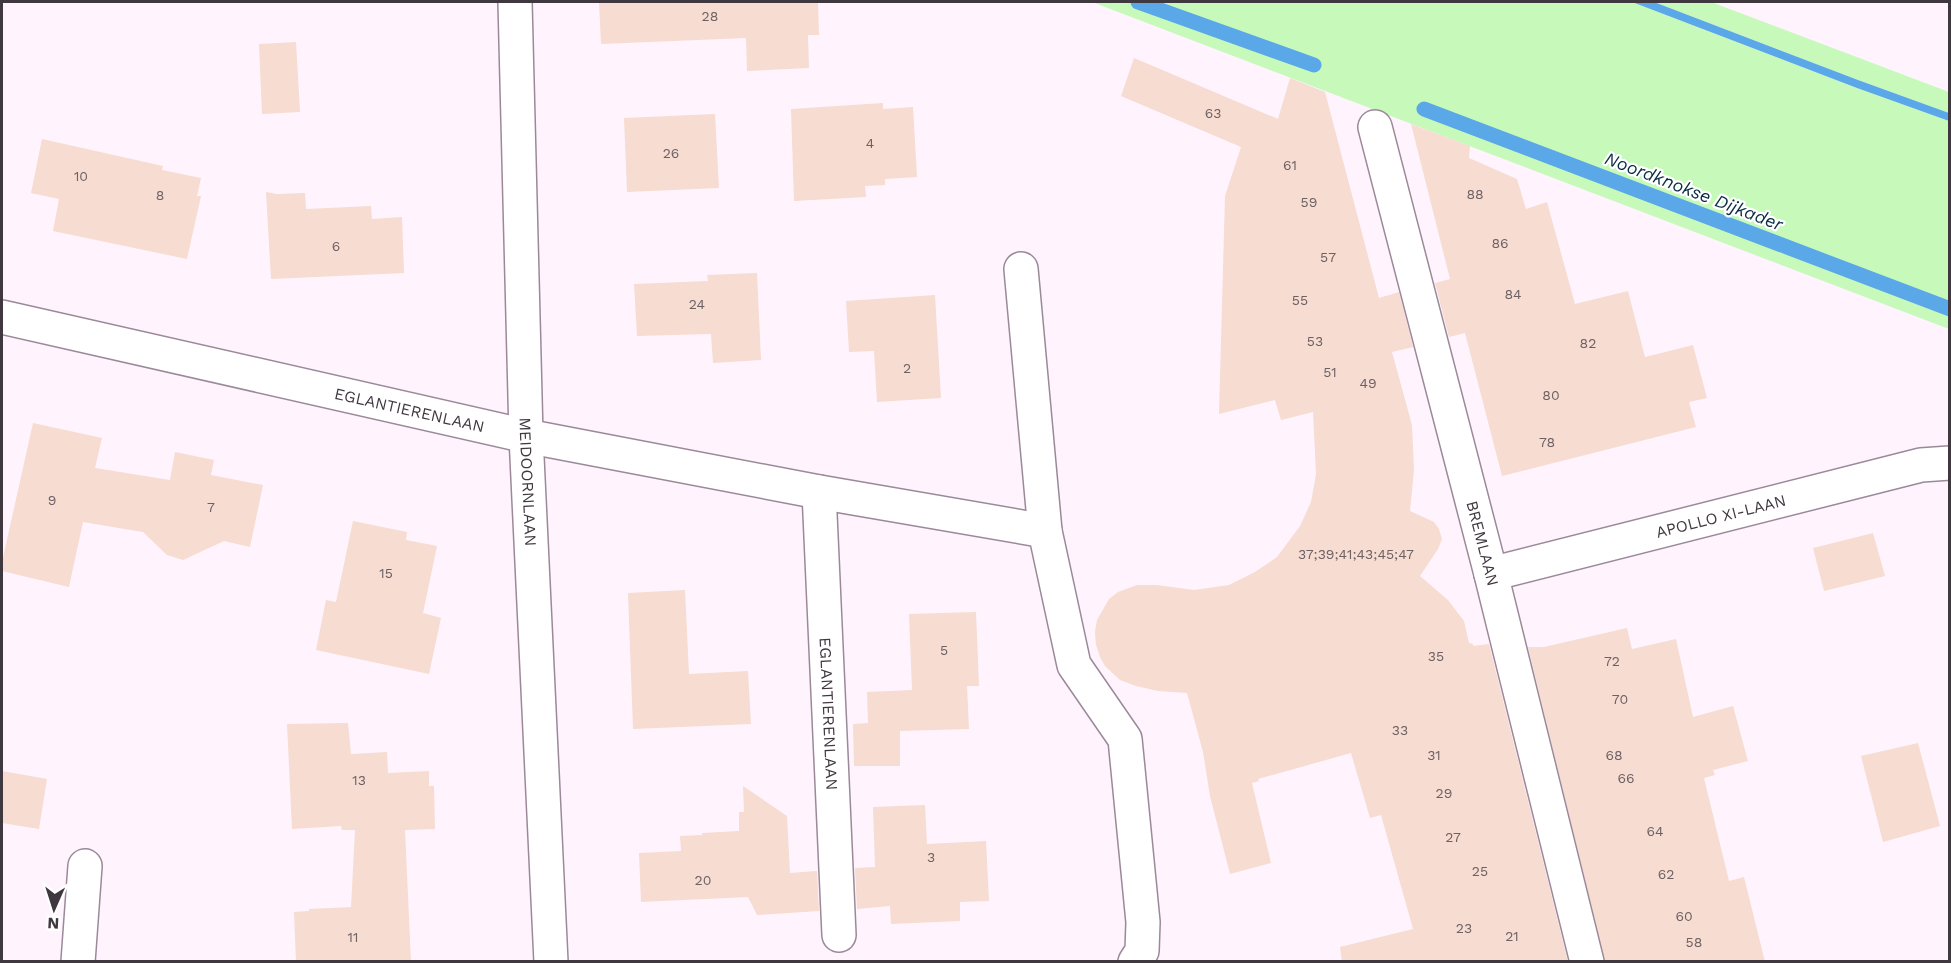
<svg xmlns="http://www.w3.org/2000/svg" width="1951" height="963" font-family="'Work Sans',sans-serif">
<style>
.green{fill:#c7f9bb}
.water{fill:#5aa8e8}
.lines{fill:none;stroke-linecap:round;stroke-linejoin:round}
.stream{stroke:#5aa8e8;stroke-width:15}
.building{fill:#f6dcd1}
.minor-casing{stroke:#9b899a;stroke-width:36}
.minor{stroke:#fff;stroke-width:33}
.labels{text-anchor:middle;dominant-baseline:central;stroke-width:4.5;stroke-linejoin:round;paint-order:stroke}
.number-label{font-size:14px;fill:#6e6164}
.street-label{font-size:16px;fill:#40383f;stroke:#fff}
.water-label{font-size:18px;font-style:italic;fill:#092b45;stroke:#fff}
</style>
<rect width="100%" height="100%" fill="#fff3fe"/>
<g class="green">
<path d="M1092,2H1632L1857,88L1949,121V329Z"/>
<path d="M1654,2H1711L1949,92V113L1858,80Z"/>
</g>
<path class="water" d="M1632,2H1654L1858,80L1949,113V121L1857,88Z"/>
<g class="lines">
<g class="stream">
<path d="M1138,2L1314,65"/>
<path d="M1424,109L1950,309"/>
</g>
</g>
<g class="building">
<path d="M599,2H818L819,35H808L809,68L747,71L746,38L601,44Z"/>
<path d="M296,42L300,112L262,114L259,44Z"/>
<path d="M1134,58L1278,119L1290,78L1325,92L1379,298L1399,292L1413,347L1392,352L1412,425L1414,470L1410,511L1434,522L1439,529L1442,539L1438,549L1420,576L1448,600L1464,621L1469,643L1473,644V646L1489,644L1568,962H1342L1340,947L1413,929L1381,815L1370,818L1351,753L1258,779L1259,781L1252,783L1271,863L1230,874L1210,796L1203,752L1187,693L1158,691L1136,686L1120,680L1105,666L1100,657L1096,645L1095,632L1097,620L1109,599L1118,592L1137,585H1157L1194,590L1229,585L1255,572L1277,557L1300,526L1311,502L1316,474L1313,412L1281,420L1275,400L1219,414L1225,196L1241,147L1121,96Z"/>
<path d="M883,103V109L913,107L917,177L885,179V185L865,186L866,197L794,201L791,109Z"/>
<path d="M715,114L719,188L627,192L624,118Z"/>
<path d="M1411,124L1470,146L1469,158L1517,179L1526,209L1547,202L1575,304L1628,291L1645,357L1693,345L1707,398L1689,402L1696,427L1502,476L1465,333L1449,337L1435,283L1450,279Z"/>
<path d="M42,139L163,166L162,170L201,178L197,196H201L187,259L53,231L59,199L31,193Z"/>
<path d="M266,192L277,194L305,193L306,209L371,206L372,219L402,217L404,273L271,279Z"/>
<path d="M757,273L761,360L713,363L711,334L637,336L634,284L708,281L707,275Z"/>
<path d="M935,295L941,398L877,402L874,351L849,352L846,301Z"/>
<path d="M33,423L102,438L95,468L170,480L175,452L214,460L211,475L263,485L250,547L224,541L183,560L167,555L143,532L83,522L69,587L2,571V562Z"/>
<path d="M353,521L407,532L406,540L437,546L423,613L441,618L429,674L316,650L326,600L336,602Z"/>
<path d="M1873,533L1885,576L1824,591L1813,548Z"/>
<path d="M685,590L689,674L748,671L751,724L633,729L628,593Z"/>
<path d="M976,612L979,686H967L969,729L900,731V766H854L853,724L868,723L867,692L912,690L909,614Z"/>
<path d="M1627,628L1632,649L1676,639L1693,717L1733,706L1748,761L1713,770L1715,775L1704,778L1729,881L1744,877L1765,962H1605L1528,647H1544Z"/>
<path d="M348,723L351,754L387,752L388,773L429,771V786H434L435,829L405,830L411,962H296L294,912L309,911V909L351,907L355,830H342L341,826L292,829L287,724Z"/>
<path d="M1918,743L1940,826L1883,842L1861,756Z"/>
<path d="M2,771L47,779L39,829L2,823Z"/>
<path d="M743,786L787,816L790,873L817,871L819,911L757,915L748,897L641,902L639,853L681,851L680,836L702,835V833L739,831V812H744Z"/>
<path d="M925,805L927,844L986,841L989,901L960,902V921L891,924L890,906L857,909L855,868L875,867L873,807Z"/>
</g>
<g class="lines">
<g class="minor-casing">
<g id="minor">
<path id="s1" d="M515,2L526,436L551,962"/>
<path id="s2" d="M1375,127L1491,574L1587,962"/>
<path d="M1021,269L1045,531L1074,665L1125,739L1143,922L1142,951L1135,962"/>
<path id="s3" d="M2,317L526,436L819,492L1045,531"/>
<path id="s4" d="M819,492L839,935"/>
<path id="s5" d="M1491,574L1921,465L1950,463"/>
<path d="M78,962L85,866"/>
</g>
</g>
<use href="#minor" class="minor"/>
</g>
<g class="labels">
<g class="number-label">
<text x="710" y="16">28</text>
<text x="1213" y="113">63</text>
<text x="870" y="143">4</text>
<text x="671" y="153">26</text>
<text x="1290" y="165">61</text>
<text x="81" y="176">10</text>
<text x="1475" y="194">88</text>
<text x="160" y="195">8</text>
<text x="1309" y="202">59</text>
<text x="1500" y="243">86</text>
<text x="336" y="246">6</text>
<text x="1328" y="257">57</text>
<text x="1513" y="294">84</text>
<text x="1300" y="300">55</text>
<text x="697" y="304">24</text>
<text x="1315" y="341">53</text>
<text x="1588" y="343">82</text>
<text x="907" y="368">2</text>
<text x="1330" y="372">51</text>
<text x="1368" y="383">49</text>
<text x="1551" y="395">80</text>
<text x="1547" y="442">78</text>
<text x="52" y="500">9</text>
<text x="211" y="507">7</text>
<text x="1356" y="554">37;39;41;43;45;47</text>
<text x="386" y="573">15</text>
<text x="944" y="650">5</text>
<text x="1436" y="656">35</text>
<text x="1612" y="661">72</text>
<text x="1620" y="699">70</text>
<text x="1400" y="730">33</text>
<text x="1434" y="755">31</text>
<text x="1614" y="755">68</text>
<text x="1626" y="778">66</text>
<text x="359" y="780">13</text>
<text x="1444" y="793">29</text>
<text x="1655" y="831">64</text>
<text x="1453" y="837">27</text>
<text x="931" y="857">3</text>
<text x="1480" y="871">25</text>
<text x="1666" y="874">62</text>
<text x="703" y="880">20</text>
<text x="1684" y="916">60</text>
<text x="1464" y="928">23</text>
<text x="1512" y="936">21</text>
<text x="353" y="937">11</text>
<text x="1694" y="942">58</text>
</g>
<g class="street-label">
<text stroke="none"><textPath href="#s3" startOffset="418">EGLANTIERENLAAN</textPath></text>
<text stroke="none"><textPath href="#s1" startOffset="480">MEIDOORNLAAN</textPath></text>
<text stroke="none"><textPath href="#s5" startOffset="237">APOLLO XI-LAAN</textPath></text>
<text stroke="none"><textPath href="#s2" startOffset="430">BREMLAAN</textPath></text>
<text stroke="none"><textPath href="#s4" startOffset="222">EGLANTIERENLAAN</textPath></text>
</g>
<g class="water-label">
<text transform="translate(1694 191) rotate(21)">Noordknokse Dijkader</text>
</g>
</g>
<rect width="1951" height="963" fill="none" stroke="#40383f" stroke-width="6"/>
<g transform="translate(54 909) rotate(183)" stroke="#ffffff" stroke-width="4.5" paint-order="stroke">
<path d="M0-4.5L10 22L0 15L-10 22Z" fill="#40383f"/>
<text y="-9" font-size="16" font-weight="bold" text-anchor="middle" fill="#40383f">N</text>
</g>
</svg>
